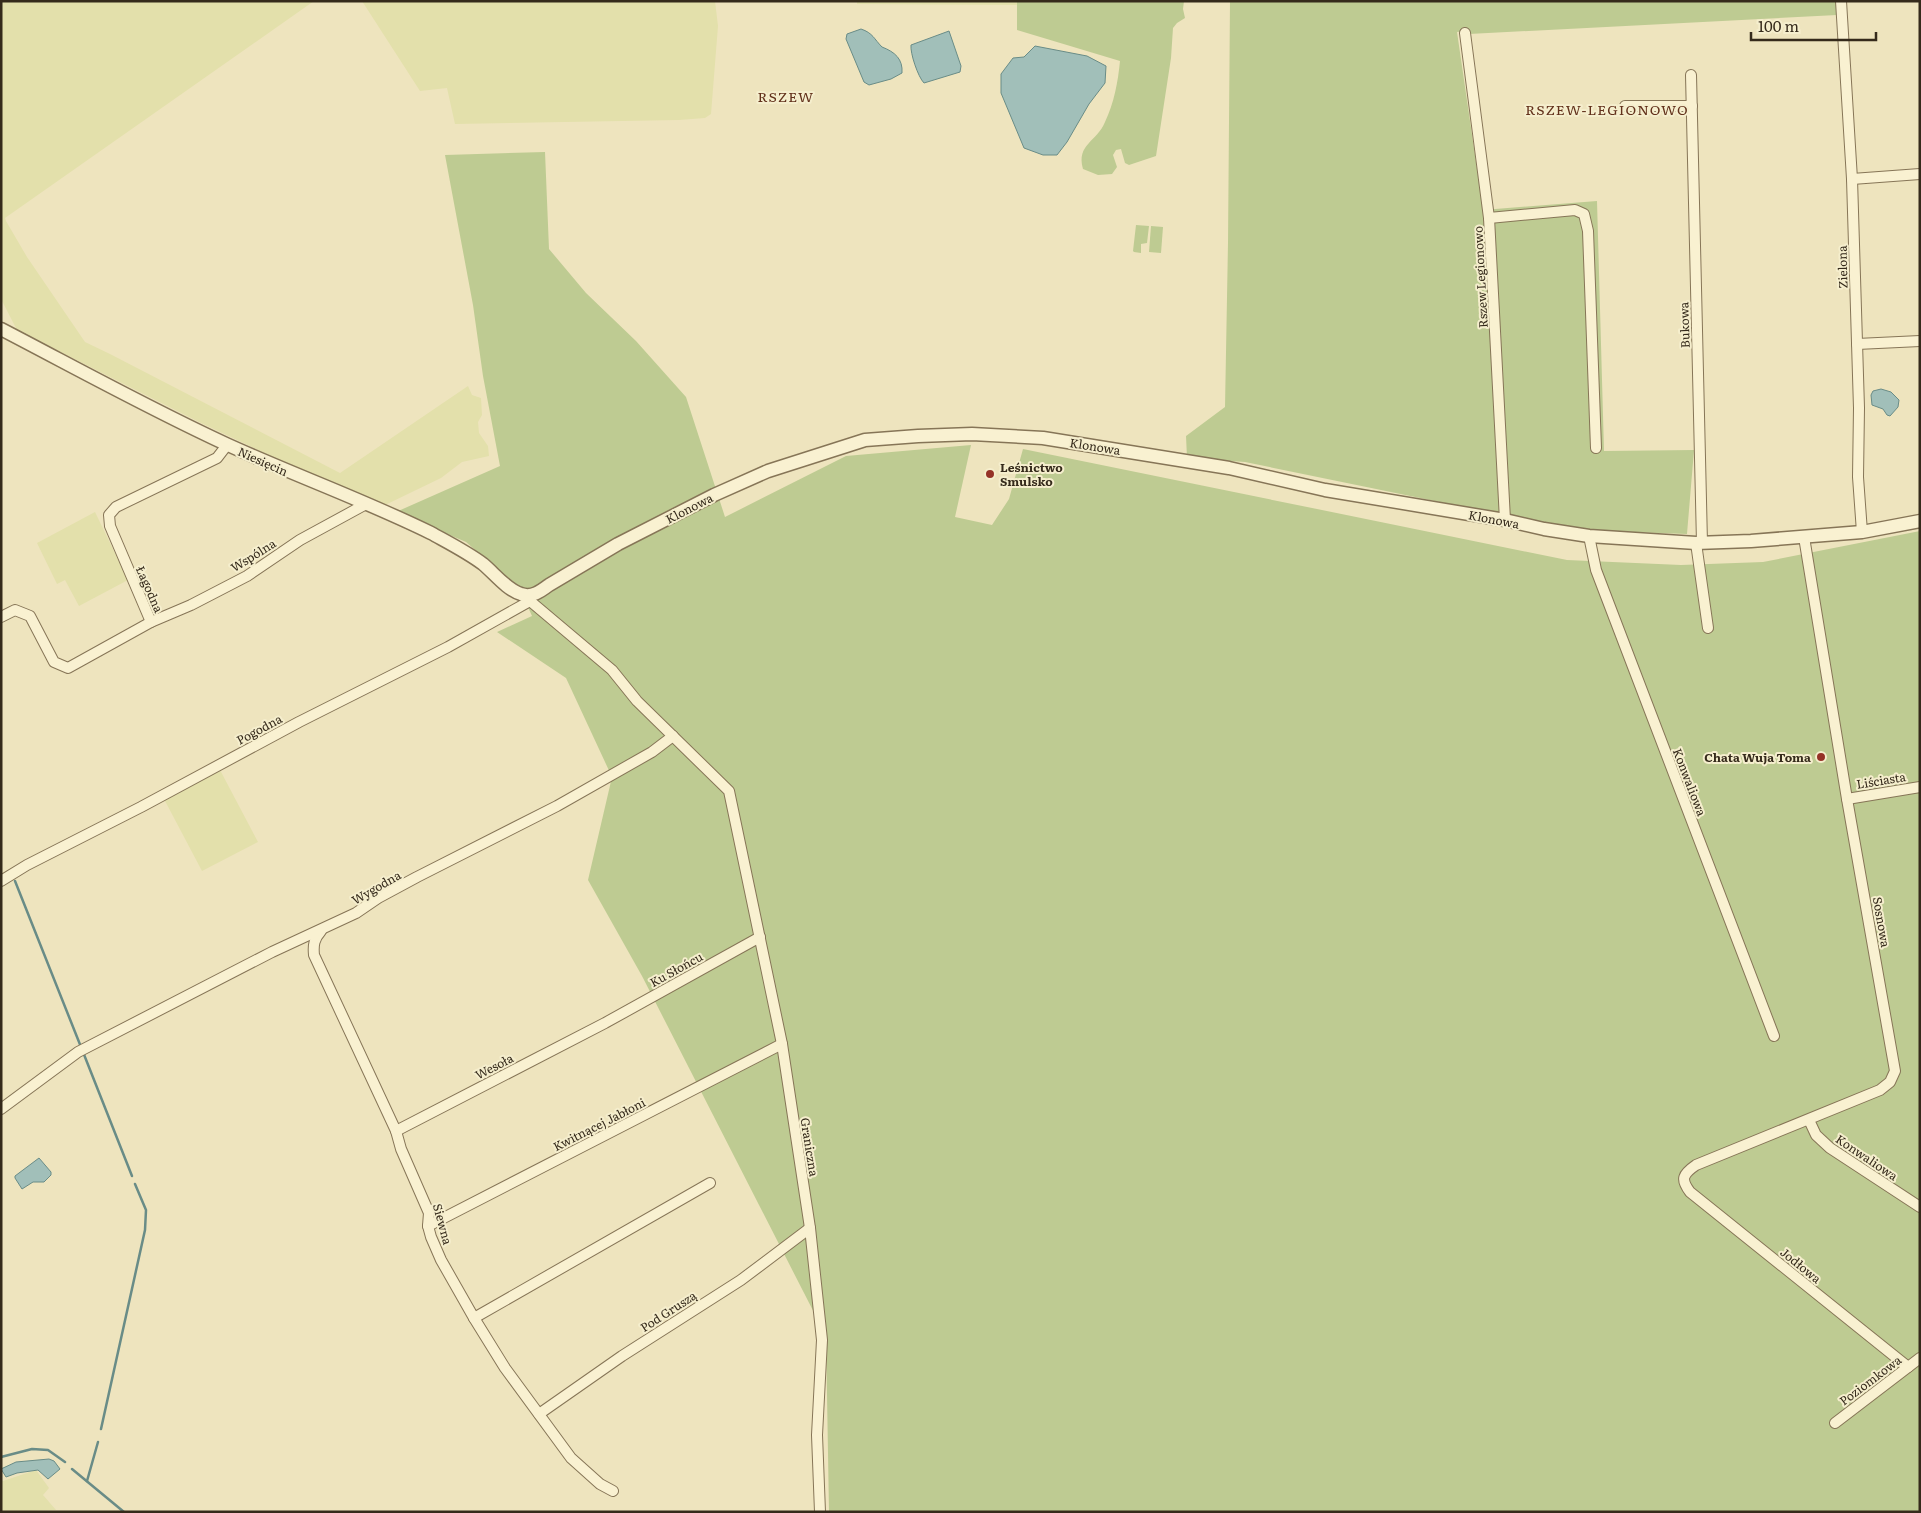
<svg xmlns="http://www.w3.org/2000/svg" width="1921" height="1513" font-family="Literata,serif">
<style>
.farmland{fill:#e3e0ab}
.green{fill:#becb92}
.water{fill:#a1bfb9;stroke:#698c87}
.lines{fill:none;stroke-linecap:round;stroke-linejoin:round}
.stream{stroke:#698c87;stroke-width:2.5}
.minor-casing{stroke:#867557;stroke-width:12}
.tertiary-casing{stroke:#867557;stroke-width:15}
.minor{stroke:#f9f1d1;stroke-width:10}
.tertiary{stroke:#f9f1d1;stroke-width:12}
.poi-dot{fill:#953227;stroke:#f5eecd;stroke-width:2}
.labels{text-anchor:middle;dominant-baseline:central;stroke-width:4;stroke-linejoin:round;paint-order:stroke}
.street-label{font-size:12px;fill:#352a1b;stroke:#f5eecd}
.poi-label{font-size:12px;font-weight:bold;fill:#352a1b;stroke:#f5eecd;text-anchor:start}
.neighbourhood-label{font-size:14px;letter-spacing:1px;fill:#62311b;stroke:#f5eecd}
</style>
<rect width="100%" height="100%" fill="#eee4be"/>
<g class="farmland">
<path d="M1,1H314L5,218L6,221L27,257L85,342L110,354L340,473L468,386L472,395L481,398L482,415L478,422L479,433L488,446L489,456L462,462L441,478L383,506L302,471L199,422L17,330L1,299Z"/>
<path d="M362,1H715L718,26L711,114L705,118L679,120L455,124L447,88L420,91Z"/>
<path d="M857,1H1017V5L857,4Z"/>
<path d="M95,512L128,580L79,606L65,580L57,584L37,543Z"/>
<path d="M220,770L258,842L202,871L164,799Z"/>
<path d="M36,1470L49,1488L43,1495L56,1510L1,1512V1480L3,1481Z"/>
</g>
<g class="green">
<path d="M1017,1H1184L1183,9L1185,18L1177,23L1173,28L1171,58L1156,156L1129,165L1125,163L1121,149L1116,150L1113,155L1117,167L1112,174L1098,175L1083,169C1076,144 1097,142 1105,122C1114,103 1118,82 1120,61L1017,30Z"/>
<path d="M1230,1H1837V15L1469,34L1467,31L1457,32L1483,210L1597,201L1604,451L1694,450L1687,534L1576,530L1245,462L1187,458L1186,436L1225,407L1228,243Z"/>
<path d="M545,152L549,249L586,293L636,341L686,397L725,517L846,456L971,445L955,517L992,525L1009,499L1023,449L1567,560L1681,565L1763,562L1920,531V1512H829L826,1336L642,976L588,880L612,777L566,678L497,632L532,616L520,589L466,542L396,512L500,466L483,376L473,305L445,155Z"/>
<path d="M1136,225L1149,226L1147,243L1141,244V253L1134,252L1133,251Z"/>
<path d="M1151,226L1163,227L1161,253L1149,252Z"/>
</g>
<g class="water">
<path d="M861,29C873,33 874,39 882,47C895,52 903,59 902,73L891,79L869,85L864,82L846,39L847,34Z"/>
<path d="M949,31L961,66L960,72L924,83C918,77 910,53 911,45Z"/>
<path d="M1035,46L1087,56L1106,66L1105,83L1089,104L1067,142L1057,155H1043L1024,148L1001,93V74L1013,58L1024,57Z"/>
<path d="M1881,389L1891,392L1899,400L1898,407L1890,416L1887,415L1883,409L1872,405L1871,395L1873,391Z"/>
<path d="M39,1158L51,1172V1175L44,1182H33L22,1189L15,1178V1176Z"/>
<path d="M49,1459L54,1461L60,1469L48,1479L38,1470L17,1473L6,1477L1,1469L16,1462Z"/>
</g>
<g class="lines">
<g class="stream">
<path d="M15,881L81,1047"/>
<path d="M83,1052L132,1176"/>
<path d="M101,1429L145,1230L146,1210L135,1184"/>
<path d="M1,1457L32,1449L48,1450L65,1462"/>
<path d="M72,1469L124,1512"/>
<path d="M87,1481L98,1442"/>
</g>
<g class="minor-casing">
<g id="minor">
<path d="M1841,1L1852,179L1859,408L1858,477L1862,532"/>
<path d="M1465,33L1489,218L1505,520"/>
<path d="M1691,75L1702,543"/>
<path d="M1625,106H1692"/>
<path d="M1852,179L1920,174"/>
<path d="M1489,218L1575,210L1584,214L1588,231L1596,448"/>
<path d="M1857,344L1920,341"/>
<path d="M1589,536L1596,570L1774,1036"/>
<path d="M1804,537L1847,799L1895,1071L1890,1082L1880,1090L1696,1165C1683,1174 1680,1179 1690,1192L1908,1367"/>
<path d="M1696,543L1708,628"/>
<path d="M523,595L612,670L637,701L729,791L782,1044L810,1228L822,1340L817,1435L820,1512"/>
<path d="M1,617L15,610L30,616L54,662L68,668L151,622L191,605L247,576L300,540L366,504"/>
<path d="M151,622L110,526L109,515L116,507L217,458L227,445"/>
<path d="M1847,799L1920,787"/>
<path d="M1,881L27,865L141,807L299,722L448,647L530,601"/>
<path d="M321,931C314,939 313,945 314,955L396,1131L401,1149L429,1213L428,1226L431,1237L441,1260L474,1318L505,1368L571,1458L600,1484L613,1491"/>
<path d="M1,1109L78,1052L272,952L356,913L378,898L417,877L557,806L652,752L673,736"/>
<path d="M1809,1120L1816,1135L1830,1148L1920,1207"/>
<path d="M396,1131L605,1023L760,937"/>
<path d="M428,1226L782,1044"/>
<path d="M474,1318L710,1183"/>
<path d="M539,1414L622,1356L741,1280L810,1228"/>
<path d="M1835,1423L1920,1358"/>
</g>
</g>
<g class="tertiary-casing">
<path id="tertiary" d="M1,329C76,368 150,409 226,444C294,475 364,500 431,533C449,543 467,552 483,564C494,573 507,590 521,594C532,598 541,591 549,585L618,544L714,495L768,471L865,440L918,436L972,434L1043,438L1229,468L1325,490L1505,520L1544,529L1589,536L1696,543L1751,541L1862,532L1920,521"/>
</g>
<use href="#minor" class="minor"/>
<use href="#tertiary" class="tertiary"/>
</g>
<g class="poi-dot">
<circle cx="990" cy="474" r="5"/>
<circle cx="1821" cy="757" r="5"/>
</g>
<g class="labels">
<g class="street-label">
<text transform="translate(1842 267) rotate(-91)">Zielona</text>
<text transform="translate(1480 277) rotate(-93)">Rszew Legionowo</text>
<text transform="translate(1684 325) rotate(-92)">Bukowa</text>
<text transform="translate(1095 446) rotate(9)">Klonowa</text>
<text transform="translate(263 461) rotate(24)">Niesięcin</text>
<text transform="translate(689 508) rotate(-27)">Klonowa</text>
<text transform="translate(1494 519) rotate(11)">Klonowa</text>
<text transform="translate(253 555) rotate(-32)">Wspólna</text>
<text transform="translate(150 589) rotate(66)">Łagodna</text>
<text transform="translate(259 729) rotate(-28)">Pogodna</text>
<text transform="translate(1881 780) rotate(-9)">Liściasta</text>
<text transform="translate(1690 782) rotate(69)">Konwaliowa</text>
<text transform="translate(376 887) rotate(-30)">Wygodna</text>
<text transform="translate(1882 922) rotate(80)">Sosnowa</text>
<text transform="translate(676 969) rotate(-29)">Ku Słońcu</text>
<text transform="translate(494 1066) rotate(-27)">Wesoła</text>
<text transform="translate(599 1124) rotate(-27)">Kwitnącej Jabłoni</text>
<text transform="translate(810 1147) rotate(81)">Graniczna</text>
<text transform="translate(1867 1157) rotate(34)">Konwaliowa</text>
<text transform="translate(443 1224) rotate(75)">Siewna</text>
<text transform="translate(1801 1265) rotate(39)">Jodłowa</text>
<text transform="translate(668 1311) rotate(-33)">Pod Gruszą</text>
<text transform="translate(1870 1380) rotate(-37)">Poziomkowa</text>
</g>
<g class="poi-label">
<text x="1000" y="467">Leśnictwo<tspan x="1000" dy="14">Smulsko</tspan></text>
<text x="1811" y="757" text-anchor="end">Chata Wuja Toma</text>
</g>
<g class="neighbourhood-label">
<text x="786" y="96">RSZEW</text>
<text x="1607" y="109">RSZEW-LEGIONOWO</text>
</g>
</g>
<rect width="1921" height="1513" fill="none" stroke="#352a1b" stroke-width="5"/>
<path d="M1751 32v8h125v-8" fill="none" stroke="#352a1b" stroke-width="2.5"/>
<text x="1758" y="32" font-size="15" fill="#352a1b" stroke="#f5eecd" stroke-width="4" paint-order="stroke">100 m</text>
</svg>
